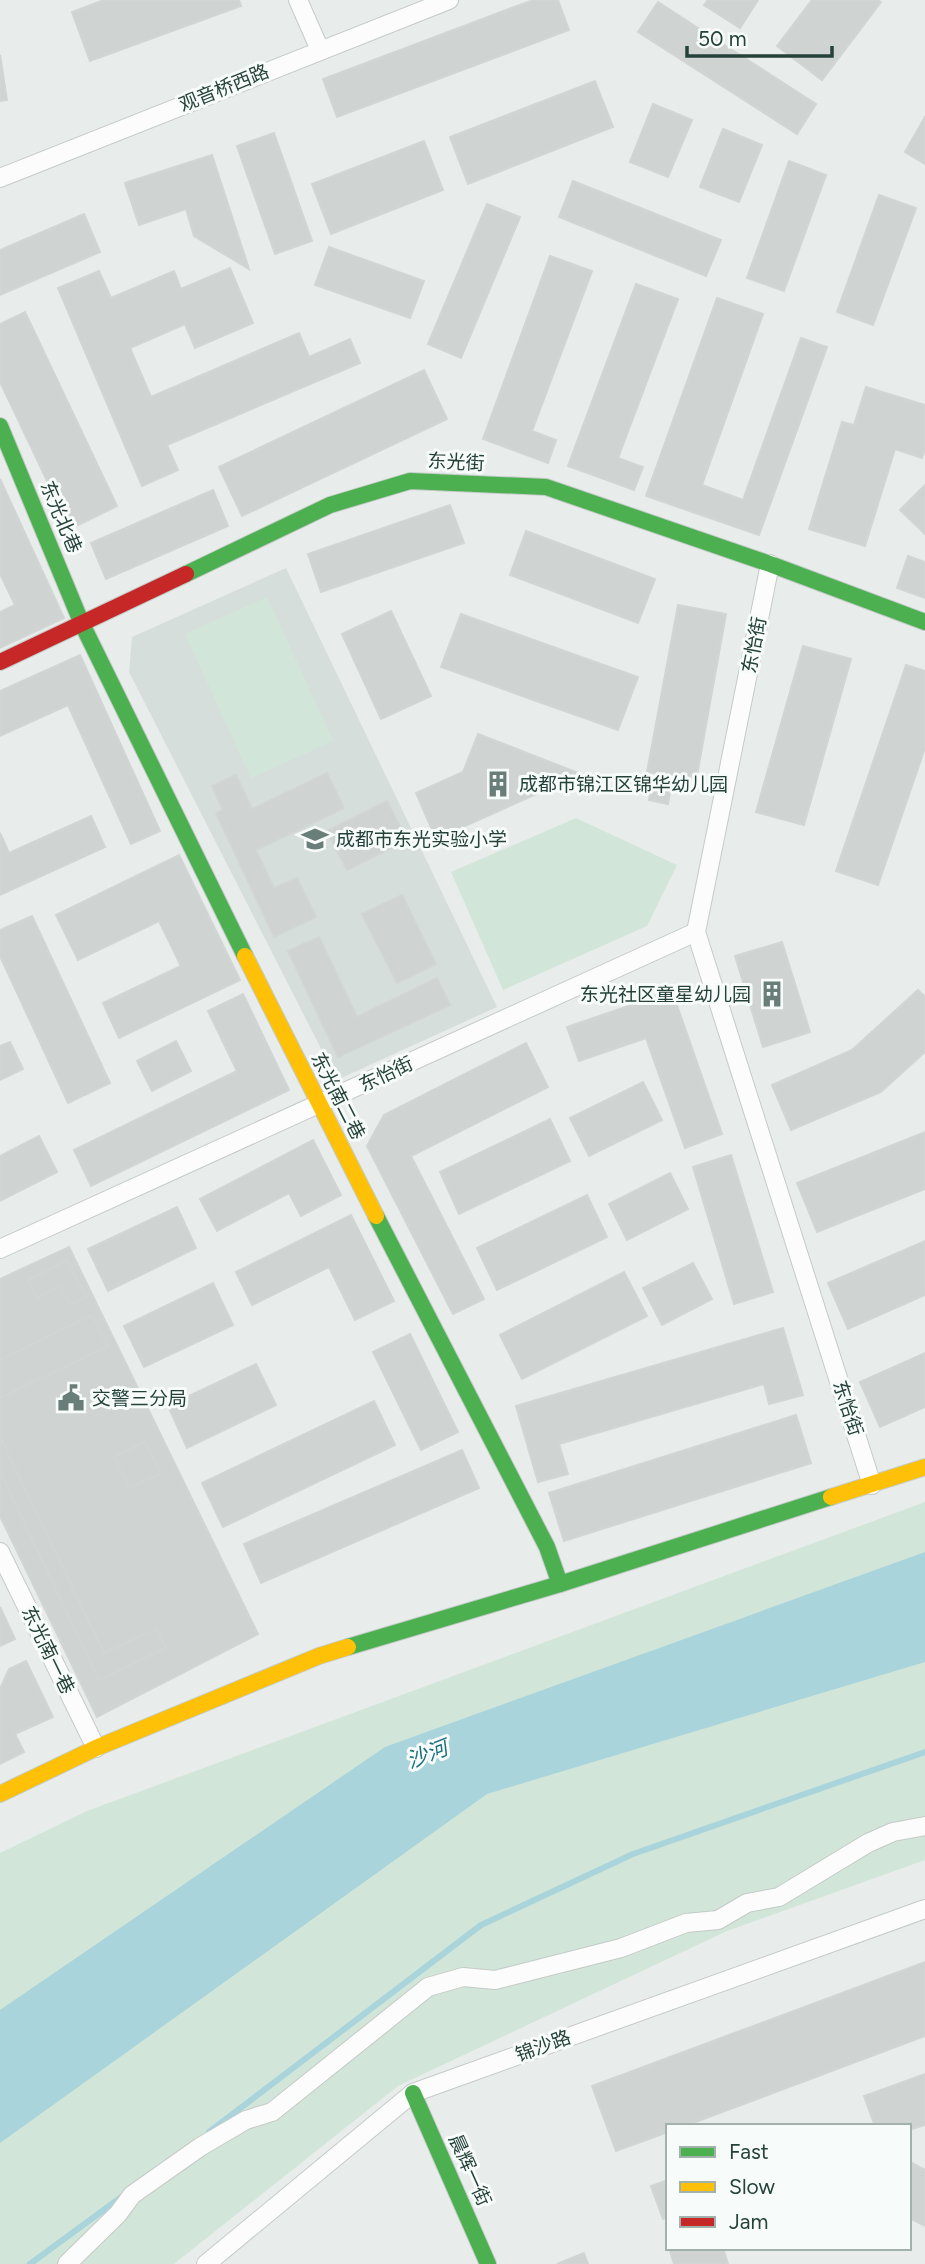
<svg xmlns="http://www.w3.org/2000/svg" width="925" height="2264" font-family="Figtree,'Noto Sans SC',sans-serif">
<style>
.built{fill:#d6dedb}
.green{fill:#d1e6d8}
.water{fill:#a9d4db}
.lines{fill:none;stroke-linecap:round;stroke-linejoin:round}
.stream{stroke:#a9d4db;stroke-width:6}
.building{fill:#cfd4d2;stroke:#d1d6d4;stroke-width:2}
.street-casing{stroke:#c5cac8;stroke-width:20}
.fast-casing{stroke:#c3cbc8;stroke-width:18}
.slow-casing{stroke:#c3cbc8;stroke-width:18}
.jam-casing{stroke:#c3cbc8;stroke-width:18}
.street{stroke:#fcfcfc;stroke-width:18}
.fast{stroke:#4caf50;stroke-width:16}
.slow{stroke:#ffc107;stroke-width:16}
.jam{stroke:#c62828;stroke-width:16}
.labels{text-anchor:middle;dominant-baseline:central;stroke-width:6;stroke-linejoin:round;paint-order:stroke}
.street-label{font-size:19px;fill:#24423a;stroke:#f7fbf9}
.poi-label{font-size:19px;fill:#24423a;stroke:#f7fbf9;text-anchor:start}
.water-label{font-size:21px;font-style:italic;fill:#1c6f80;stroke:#f7fbf9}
</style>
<rect width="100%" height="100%" fill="#e8edeb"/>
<path class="built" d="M286,568L497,1007L337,1080L129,672L132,637Z"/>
<g class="green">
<path d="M267,597L333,741L251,778L185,634Z"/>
<path d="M576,818L677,865L647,926L503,990L451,872Z"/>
<path d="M925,1502V1860L727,1931L398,2086L174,2264H0V1853L87,1811Z"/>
</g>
<path class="water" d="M925,1552V1662L487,1794L0,2143V2010L385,1747Z"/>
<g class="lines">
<g class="stream">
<path d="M209,2132L481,1925L633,1854L925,1752"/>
<path d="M30,2264L124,2195"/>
</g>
</g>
<g class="building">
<path d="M104,0H239L241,6L90,61L72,12Z"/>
<path d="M533,0H558L569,30L337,117L323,79Z"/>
<path d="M708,0H758L740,28L704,5Z"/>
<path d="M812,0H878L881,2L822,80L777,46Z"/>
<path d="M658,2L816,104L797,134L638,32Z"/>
<path d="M0,55L7,100L0,101Z"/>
<path d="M595,81L613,127L468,184L450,137Z"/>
<path d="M653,104L692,120L668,177L630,162Z"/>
<path d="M925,117V164L905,152Z"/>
<path d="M723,129L762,145L739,202L700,187Z"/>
<path d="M274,133L312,241L275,254L237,146Z"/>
<path d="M424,141L443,190L331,234L312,184Z"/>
<path d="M212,155L249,269L194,236L186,209L139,225L125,183Z"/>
<path d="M789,161L826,175L784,291L747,278Z"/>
<path d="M573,181L721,240L706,276L559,217Z"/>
<path d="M879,195L916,208L873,325L837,312Z"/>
<path d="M487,204L520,217L461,358L428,344Z"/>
<path d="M84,214L100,252L0,295V250Z"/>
<path d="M329,247L424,281L410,318L315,285Z"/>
<path d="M550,256L592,271L532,431L556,440L548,463L483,439Z"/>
<path d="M230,268L253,323L195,348L185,324L130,348L151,397L299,333L309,357L350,339L360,363L167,445L178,470L142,486L58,288L99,271L111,298L174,271L181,289Z"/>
<path d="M636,284L678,299L618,458L643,467L634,490L568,466Z"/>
<path d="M717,298L763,314L702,485L743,500L801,338L827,347L759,535L646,496Z"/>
<path d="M25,312L117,506L70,529L0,382V324Z"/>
<path d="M424,370L447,419L242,516L219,467Z"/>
<path d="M866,387L925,405V449L922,458L895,449L865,546L809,529L842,422L854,425Z"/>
<path d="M0,479L64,618L0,648V612L15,605L0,574Z"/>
<path d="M925,485V534L900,510Z"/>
<path d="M213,490L228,526L106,579L91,543Z"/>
<path d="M450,505L464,543L321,592L308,554Z"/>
<path d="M526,531L655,579L638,623L510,575Z"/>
<path d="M908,556L925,562V598L897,588Z"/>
<path d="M678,605L726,614L696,781L647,772Z"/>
<path d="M391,611L431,696L381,719L342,634Z"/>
<path d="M461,614L638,677L618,730L441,667Z"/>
<path d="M803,646L851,659L804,825L756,812Z"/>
<path d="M80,655L160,831L131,844L68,705L0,736V691Z"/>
<path d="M906,665L925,671V748L878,885L836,871Z"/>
<path d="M478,734L581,774L436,839L416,793L463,772Z"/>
<path d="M327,773L344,808L256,850L274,888L297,878L316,917L274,937L216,813L223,810L212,786L236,775L252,809Z"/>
<path d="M652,783L671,786L668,804L649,800Z"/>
<path d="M387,801L407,840L347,870L327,831Z"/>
<path d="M91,816L105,847L0,895V833L9,853Z"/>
<path d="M179,855L240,980L119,1038L103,1003L181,966L159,921L78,960L56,915Z"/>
<path d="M402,895L436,964L397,983L362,914Z"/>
<path d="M32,916L110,1083L68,1103L0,956V930Z"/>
<path d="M319,937L357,1017L437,978L450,1005L338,1057L288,951Z"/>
<path d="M782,942L810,1032L763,1047L735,956Z"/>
<path d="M918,990L925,997V1052L881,1092L791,1130L772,1085L852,1050Z"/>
<path d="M672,991L722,1134L685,1148L646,1038L579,1061L567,1027Z"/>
<path d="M243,994L289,1090L91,1186L74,1150L237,1071L208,1011Z"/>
<path d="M176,1041L191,1071L152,1091L137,1061Z"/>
<path d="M10,1042L23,1069L0,1080V1046Z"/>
<path d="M526,1043L548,1087L411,1156L484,1299L453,1314L367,1146L384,1115Z"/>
<path d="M643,1082L662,1120L589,1156L570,1118Z"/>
<path d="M550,1119L570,1161L459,1214L440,1172Z"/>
<path d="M925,1132V1189L817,1232L797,1183Z"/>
<path d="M39,1136L57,1172L0,1201V1156Z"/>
<path d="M313,1140L341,1195L301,1216L289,1193L217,1231L200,1199Z"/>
<path d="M731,1155L773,1292L734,1304L693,1167Z"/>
<path d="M670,1173L688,1209L627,1240L609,1204Z"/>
<path d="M587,1195L607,1237L497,1290L477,1248Z"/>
<path d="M177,1207L196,1248L108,1291L88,1249Z"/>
<path d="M351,1215L394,1301L355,1320L329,1267L252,1305L236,1272Z"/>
<path d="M925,1241V1295L848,1329L828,1283Z"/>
<path d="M69,1247L258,1634L97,1717L0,1516V1279Z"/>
<path d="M67,1260L86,1297L70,1305L60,1286L37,1298L28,1280Z"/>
<path d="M693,1263L712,1299L662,1325L643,1288Z"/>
<path d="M624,1272L647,1316L522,1379L500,1335Z"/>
<path d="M213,1283L233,1325L144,1367L124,1326Z"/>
<path d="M92,1315L108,1346L0,1398V1360Z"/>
<path d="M783,1328L803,1395L769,1404L764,1384L559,1444L568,1474L538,1482L516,1406Z"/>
<path d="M410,1334L458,1432L421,1450L373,1352Z"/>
<path d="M925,1353V1407L880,1427L860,1382Z"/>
<path d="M256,1364L276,1405L187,1448L168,1406Z"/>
<path d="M374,1401L395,1445L223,1527L202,1483Z"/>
<path d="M796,1415L811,1463L564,1541L549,1493Z"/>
<path d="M0,1437L104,1653L156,1629L166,1648L99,1680L0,1472Z"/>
<path d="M145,1441L161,1473L130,1488L114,1457Z"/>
<path d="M462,1450L479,1488L261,1583L244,1544Z"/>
<path d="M0,1607L15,1639L0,1646Z"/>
<path d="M26,1661L53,1717L15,1734L24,1752L0,1764V1689L9,1669Z"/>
<path d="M925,1962V2036L685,2126H668V2132L616,2151L592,2086Z"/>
<path d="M925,2074V2125L909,2130V2126H875L864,2096Z"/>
<path d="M912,2163L925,2170V2226L909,2218V2168Z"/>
<path d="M668,2180V2217L663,2219L651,2186Z"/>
<path d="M669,2248H723L728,2264H674Z"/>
<path d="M584,2253L588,2264H557Z"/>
</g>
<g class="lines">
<g class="street-casing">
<g id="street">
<path d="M298,0L320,50"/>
<path d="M0,178L449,0"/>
<path d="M770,564L696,932L872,1485"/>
<path d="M0,1249L696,932"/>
<path d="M0,1552L96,1748"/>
<path d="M67,2264L118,2214L132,2195L200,2147L246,2120L272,2112L428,1987L463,1977L495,1980L621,1948L686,1923L718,1920L747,1903L779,1897L868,1843L893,1832L925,1826"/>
<path d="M206,2264L413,2093L925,1909"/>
</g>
</g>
<g class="fast-casing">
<g id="fast">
<path d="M0,426L82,624L245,956"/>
<path d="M186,574L330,505L410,481L546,487L770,564L925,622"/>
<path d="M376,1216L547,1547L560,1584"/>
<path d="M348,1647L560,1584L831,1497"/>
<path d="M413,2093L488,2264"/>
</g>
</g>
<g class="slow-casing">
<g id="slow">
<path d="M245,956L376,1216"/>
<path d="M831,1497L925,1467"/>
<path d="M0,1794L96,1748L319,1656L348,1647"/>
</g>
</g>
<g class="jam-casing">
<path id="jam" d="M0,662L186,574"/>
</g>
<use href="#street" class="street"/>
<use href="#fast" class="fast"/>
<use href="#slow" class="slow"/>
<use href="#jam" class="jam"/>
</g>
<defs>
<g id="building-bare" transform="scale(2.1)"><path d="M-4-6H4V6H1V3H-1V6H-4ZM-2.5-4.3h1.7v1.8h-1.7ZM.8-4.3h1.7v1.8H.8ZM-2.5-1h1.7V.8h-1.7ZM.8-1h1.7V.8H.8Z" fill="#697e78" stroke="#f7fbf9" stroke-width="2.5" paint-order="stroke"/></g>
<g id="school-bare" transform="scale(2.1)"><path d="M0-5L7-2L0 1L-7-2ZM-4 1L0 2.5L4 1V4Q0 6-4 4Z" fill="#697e78" stroke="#f7fbf9" stroke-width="2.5" paint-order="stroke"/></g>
<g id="civic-bare" transform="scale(2.1)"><path d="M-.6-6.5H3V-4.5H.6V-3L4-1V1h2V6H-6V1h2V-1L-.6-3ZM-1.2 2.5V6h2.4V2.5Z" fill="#697e78" stroke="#f7fbf9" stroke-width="2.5" paint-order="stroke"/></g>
</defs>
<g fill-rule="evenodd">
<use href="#building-bare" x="498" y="784"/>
<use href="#school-bare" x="315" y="839"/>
<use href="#building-bare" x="772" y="994"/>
<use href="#civic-bare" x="71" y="1398"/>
</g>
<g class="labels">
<g class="street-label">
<text transform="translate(224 88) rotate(-22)">观音桥西路</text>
<text transform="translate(456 462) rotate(3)">东光街</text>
<text transform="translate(61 517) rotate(67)">东光北巷</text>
<text transform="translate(754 645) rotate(-79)">东怡街</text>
<text transform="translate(386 1074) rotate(-25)">东怡街</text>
<text transform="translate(338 1096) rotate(63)">东光南二巷</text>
<text transform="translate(848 1408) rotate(72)">东怡街</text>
<text transform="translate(48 1650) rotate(64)">东光南一巷</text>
<text transform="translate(543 2046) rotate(-20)">锦沙路</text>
<text transform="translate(470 2170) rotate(66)">晨辉一街</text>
</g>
<g class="poi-label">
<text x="519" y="784">成都市锦江区锦华幼儿园</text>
<text x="336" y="839">成都市东光实验小学</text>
<text x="751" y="994" text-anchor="end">东光社区童星幼儿园</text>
<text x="92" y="1398">交警三分局</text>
</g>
<g class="water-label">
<text transform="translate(427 1754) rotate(-21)">沙河</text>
</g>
</g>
<rect x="666" y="2124" width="245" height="126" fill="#f7fbf9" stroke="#a3b1ad" stroke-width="2"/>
<rect x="680" y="2147" width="35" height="10" fill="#4caf50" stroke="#a3b1ad" stroke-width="2"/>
<text x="729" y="2159" font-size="21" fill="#24423a">Fast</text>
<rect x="680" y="2182" width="35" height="10" fill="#ffc107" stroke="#a3b1ad" stroke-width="2"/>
<text x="729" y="2194" font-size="21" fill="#24423a">Slow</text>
<rect x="680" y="2217" width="35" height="10" fill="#c62828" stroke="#a3b1ad" stroke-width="2"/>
<text x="729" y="2229" font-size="21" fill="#24423a">Jam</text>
<path d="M687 46v10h145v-10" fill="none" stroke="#24423a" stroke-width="3.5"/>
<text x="698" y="46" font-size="21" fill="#24423a" stroke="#f7fbf9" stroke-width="5" paint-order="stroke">50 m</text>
</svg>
